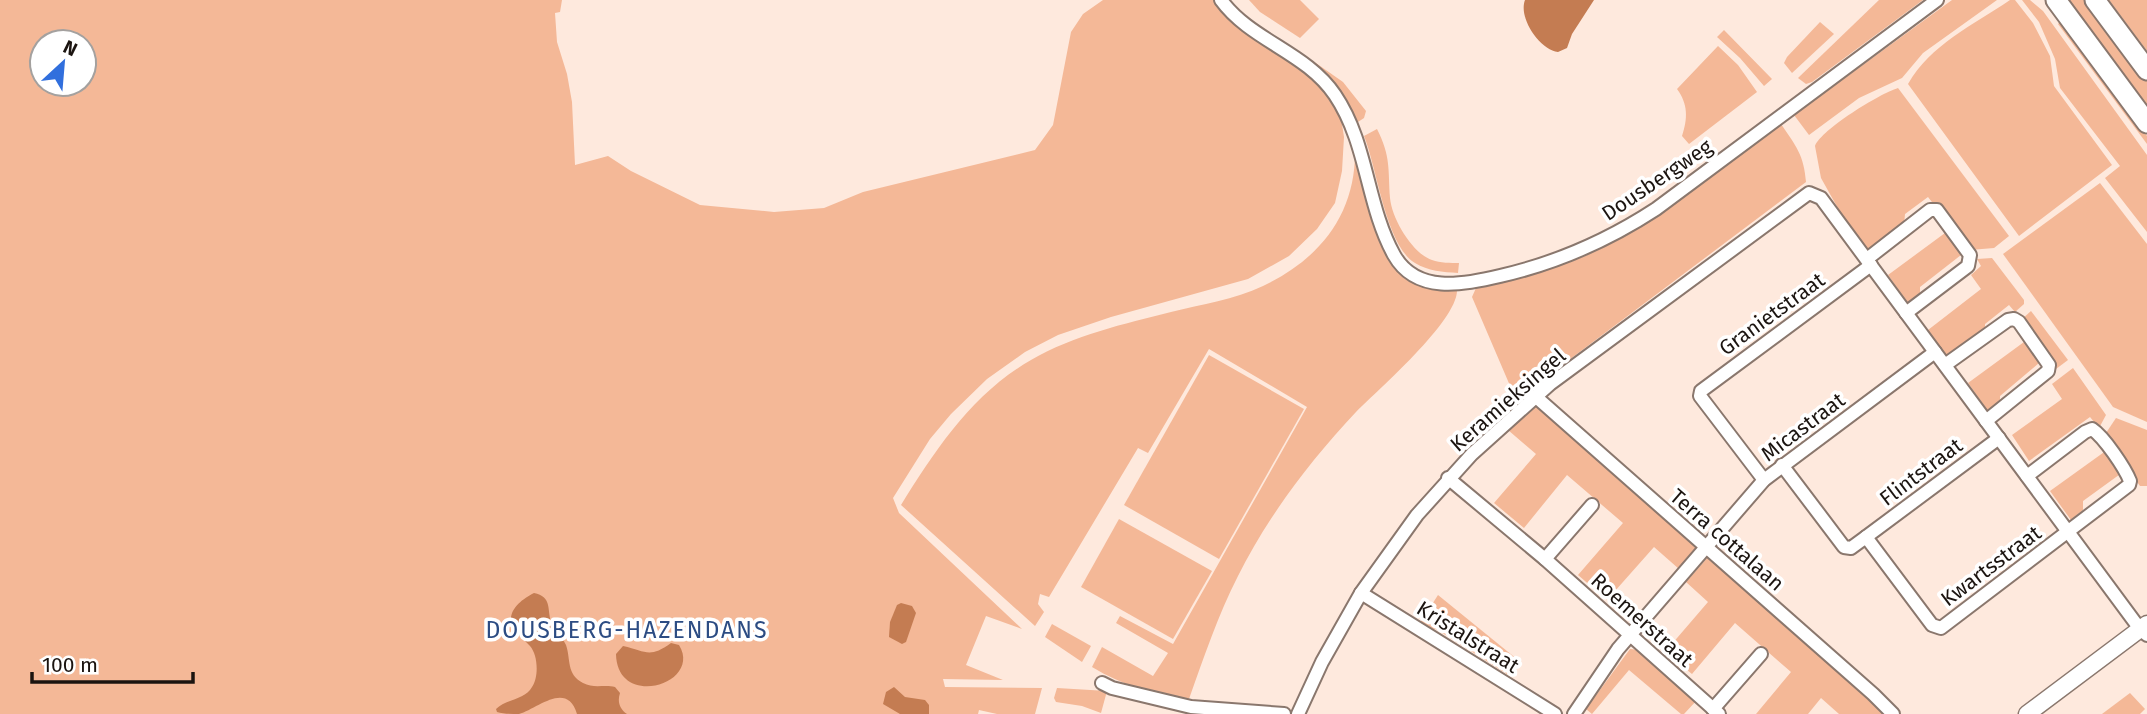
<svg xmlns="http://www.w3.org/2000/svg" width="2147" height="714" font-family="'Fira Sans',sans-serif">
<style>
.green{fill:#f4b897;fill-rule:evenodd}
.water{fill:#c47c52}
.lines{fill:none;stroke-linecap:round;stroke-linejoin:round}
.minor-casing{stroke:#8a776d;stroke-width:16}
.tertiary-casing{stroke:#8a776d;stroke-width:19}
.primary-casing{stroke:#8a776d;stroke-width:23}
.minor{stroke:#fff;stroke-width:12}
.tertiary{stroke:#fff;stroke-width:16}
.primary{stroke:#fff;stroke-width:19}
.labels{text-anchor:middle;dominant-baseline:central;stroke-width:7;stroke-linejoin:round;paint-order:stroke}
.street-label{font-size:21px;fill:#1b1410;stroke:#fff}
.neighbourhood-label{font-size:23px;letter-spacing:2px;fill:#2c4c83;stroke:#fff}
</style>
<rect width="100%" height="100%" fill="#fee9dd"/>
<g class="green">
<path d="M0,0H562L560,12L555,13L557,42L567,74L572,102L575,165L608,156L631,171L700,205L774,212L824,208L863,192L1035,150L1053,125L1071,32L1083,14L1103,0H1216L1318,80L1340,112L1344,137L1342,171L1335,203L1317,229L1289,256L1248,279L1111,317L1058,335L1025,352L987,379L951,414L930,439L893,498L899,513L1022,629L986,616L966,665L1003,680L943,679L945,687L1042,688L1035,714H997L979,710L978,714H0ZM42,42H84V84H42Z"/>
<path d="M1249,0H1300L1319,19L1300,38L1260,12Z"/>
<path d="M1879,0H1923L1812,82L1806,84L1798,78Z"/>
<path d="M1952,0H1997L1923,53L1902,78L1859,98L1809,135L1794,115Z"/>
<path d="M2010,0H2015L2033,23L2050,56L2054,86L2112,165L2019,236L1908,84C1930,45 1973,25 2010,0Z"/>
<path d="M2022,0H2030L2043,11L2147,155V232L2105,178L2120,166L2060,88L2055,59L2039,22Z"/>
<path d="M2060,0H2086L2147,76V118Z"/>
<path d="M2109,0H2147V51Z"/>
<path d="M2061,21L2147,136V144L2058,24Z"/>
<path d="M1820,22L1834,34L1792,73L1784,63L1787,57Z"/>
<path d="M1724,30L1772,79L1764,86L1740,58L1717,37Z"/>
<path d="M1718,46L1738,65L1757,92L1689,144L1682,136C1688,118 1688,104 1677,89Z"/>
<path d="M1313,61L1343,82L1366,111L1364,118L1358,122L1333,81Z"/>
<path d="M1898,88L2009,236L1994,248L1970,250L1928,197L1905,214L1904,225L1869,251L1867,248L1864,250L1849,228L1821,178L1815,146C1822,129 1879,94 1898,88Z"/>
<path d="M1781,124C1796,146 1804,155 1806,182L1565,363L1517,402L1472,297L1476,288C1513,278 1550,271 1585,256C1656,224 1718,171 1781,124Z"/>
<path d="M1377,129C1391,157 1388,169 1390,198C1392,219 1412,253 1432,260C1440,263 1451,263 1459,263L1458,273C1443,272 1428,271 1415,263C1386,246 1377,168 1364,136Z"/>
<path d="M1355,150L1380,243C1395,276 1422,290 1457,291C1456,322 1379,389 1356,412C1310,461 1268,516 1238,576C1218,615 1204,657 1189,699C1154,695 1122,685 1092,667L1102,647L1153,676L1168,653L1116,623L1120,616L1173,644L1307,407L1209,349L1148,453L1138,448L1049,597L1040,594L1038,604L1044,612L1035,626L901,505C936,449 972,394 1031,360C1074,335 1124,324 1171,312C1202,304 1234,300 1263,286C1320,259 1356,214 1355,150Z"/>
<path d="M2100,183L2147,244V422L2113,407L2003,254Z"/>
<path d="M1945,233L1961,255L1920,287V299L1910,306L1888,275Z"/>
<path d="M1992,258L2024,300V304L2015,312L2009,305L1985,324V333L1949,360L1928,330L1981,289L1971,275L1981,266L1977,259Z"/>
<path d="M2031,311L2068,360L2056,369L2021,320Z"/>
<path d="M2024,342L2039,363L2000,396V406L1990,414L1968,383Z"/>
<path d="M1209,355L1304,409L1219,559L1124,505Z"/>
<path d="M2073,368L2106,415L2099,428L2090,417L2029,461L2012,435L2062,399L2052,384Z"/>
<path d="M1535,405L1698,546L1679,569L1654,547L1607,600L1578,575L1623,523L1567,475L1524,528L1494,503L1536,454L1508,430Z"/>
<path d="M2116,418L2147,430V486H2140L2104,436Z"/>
<path d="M2107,450L2123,472L2083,501V510L2071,520L2050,491Z"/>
<path d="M1119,519L1212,571L1173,639L1081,587Z"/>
<path d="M1709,556L1871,698L1884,714H1839L1821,698L1808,714H1756L1791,672L1735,623L1692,674L1665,652L1708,602L1686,582Z"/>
<path d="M1438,595L1518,660L1507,674L1436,629L1432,630L1420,623Z"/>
<path d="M1052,624L1091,646L1082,662L1045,637Z"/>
<path d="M1630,649L1640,650L1697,700L1684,714H1681L1629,670L1592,714L1586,709Z"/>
<path d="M1057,688L1107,691L1101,713L1082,706L1056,702L1054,698Z"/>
<path d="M2130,693L2145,709L2140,714H2102Z"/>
</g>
<g class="water">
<path d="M1525,0H1594L1572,34L1567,48L1558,52C1540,50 1518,18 1525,0Z"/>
<path d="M534,593C552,597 547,608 551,622C553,632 562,636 566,645C571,660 566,674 583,683C594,689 605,684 615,687L620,693C617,702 620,709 627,714H577C567,680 537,709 519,714C512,714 503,714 497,712L496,709C506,699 525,700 532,687C539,677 538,655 530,646C525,640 519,637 515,631C503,614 520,600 534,593Z"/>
<path d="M901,603L912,606L916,613L906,642L902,644L889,637L890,622L897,605Z"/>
<path d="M671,643L679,645C703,684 617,710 616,654L623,646C646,651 649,659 671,643Z"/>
<path d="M894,687L905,697L925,700L929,705V714H900L883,704L886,692Z"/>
</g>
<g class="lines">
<g class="minor-casing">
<g id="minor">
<path d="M1221,0C1251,41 1306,52 1335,95C1368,144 1366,204 1394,255C1416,294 1463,285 1500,276C1557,263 1607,241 1656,209L1937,0"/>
<path d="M1867,259L1930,210H1937L1970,255L1968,266L1906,313"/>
<path d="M1945,365L2008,320L2014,319L2019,322L2049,365L2048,371L1986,421"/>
<path d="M1535,396L1873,694L1893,714"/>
<path d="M1782,465L1844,547L1851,548L1866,537L1932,625L1941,628L2129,485L2130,481C2125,468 2104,437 2092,429L2085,432L2027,476"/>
<path d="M1448,478L1545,559L1719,714"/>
<path d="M1764,480L1700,396L1701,391L1871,265"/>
<path d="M1866,537L1999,438"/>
<path d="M1545,559L1592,505"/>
<path d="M1361,593L1555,714"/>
<path d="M1102,683L1112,688L1191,707L1284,714"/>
<path d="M1713,709L1761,654"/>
<path d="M1298,714L1322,662L1361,593L1417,515L1472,454L1550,384L1809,193L1821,198L2140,629L2147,635"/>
<path d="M1574,714L1618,649L1764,480L1935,352"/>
</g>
</g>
<g class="tertiary-casing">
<path id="tertiary" d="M2027,714L2147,624"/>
</g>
<g class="primary-casing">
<g id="primary">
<path d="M2056,0L2147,123"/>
<path d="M2095,0L2147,70"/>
</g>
</g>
<use href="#minor" class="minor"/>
<use href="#tertiary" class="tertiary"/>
<use href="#primary" class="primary"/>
</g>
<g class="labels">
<g class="street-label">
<text transform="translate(1657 180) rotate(-34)">Dousbergweg</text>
<text transform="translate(1772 314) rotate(-36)">Granietstraat</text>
<text transform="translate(1508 400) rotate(-41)">Keramieksingel</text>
<text transform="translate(1803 427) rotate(-37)">Micastraat</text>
<text transform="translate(1921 472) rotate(-37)">Flintstraat</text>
<text transform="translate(1727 540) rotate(41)">Terra cottalaan</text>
<text transform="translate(1991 566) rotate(-37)">Kwartsstraat</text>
<text transform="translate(1642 620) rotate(42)">Roemerstraat</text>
<text transform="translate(1468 637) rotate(32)">Kristalstraat</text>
</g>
<g class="neighbourhood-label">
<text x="627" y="630">DOUSBERG-HAZENDANS</text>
</g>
</g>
<g transform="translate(63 63) rotate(26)"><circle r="33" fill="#ffffff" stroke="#a4a19f" stroke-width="2"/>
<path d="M0-5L12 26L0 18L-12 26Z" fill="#316fdd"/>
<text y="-10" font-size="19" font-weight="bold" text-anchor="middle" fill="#1b1410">N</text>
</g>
<path d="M32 672v10h161v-10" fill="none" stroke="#1b1410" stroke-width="3.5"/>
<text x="42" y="672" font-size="21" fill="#1b1410" stroke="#ffffff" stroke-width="5" paint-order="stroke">100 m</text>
</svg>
